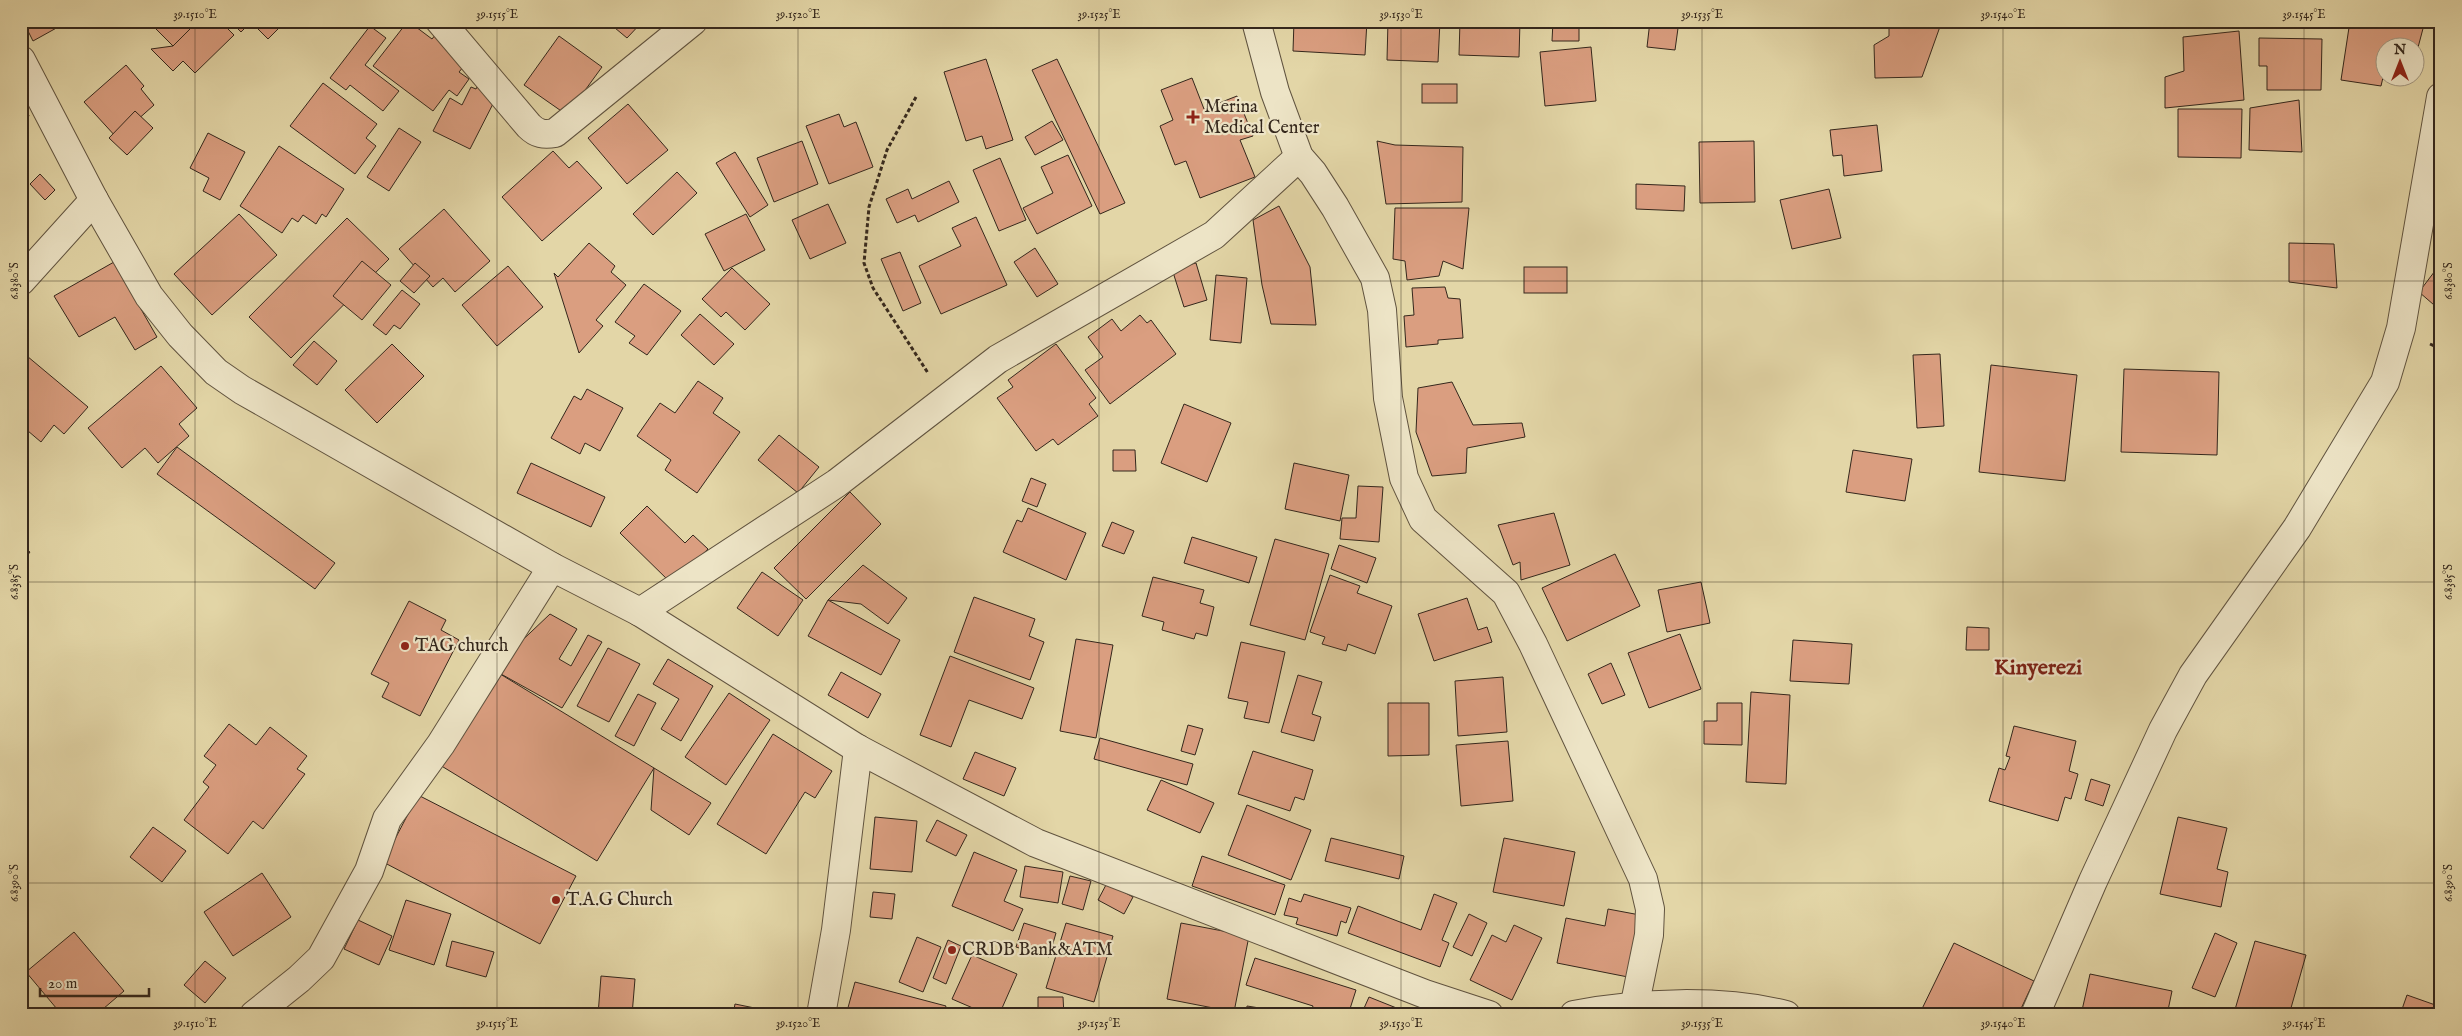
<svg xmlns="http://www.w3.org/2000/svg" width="2462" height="1036" font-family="'IM FELL English',serif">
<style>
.building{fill:#da9e80;stroke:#34271c}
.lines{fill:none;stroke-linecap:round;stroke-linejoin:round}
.minor-casing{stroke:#60533f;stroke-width:30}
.path{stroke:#34271c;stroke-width:3;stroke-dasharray:4 2.5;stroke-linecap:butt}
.minor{stroke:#ede4c6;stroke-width:28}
.ticks{fill:none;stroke:#34271c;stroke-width:1;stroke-opacity:0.45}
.poi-dot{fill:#8f2418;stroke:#ede4c6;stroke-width:2}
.labels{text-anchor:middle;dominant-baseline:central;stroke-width:4.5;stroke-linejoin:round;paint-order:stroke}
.poi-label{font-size:18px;fill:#34271c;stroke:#ede4c6;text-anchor:start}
.district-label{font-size:22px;font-weight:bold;fill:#7a1f14;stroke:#ede4c6}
.neatline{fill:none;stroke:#34271c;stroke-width:2}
.ticks-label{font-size:12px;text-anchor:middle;fill:#34271c}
</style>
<rect width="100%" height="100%" fill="#e3d6a7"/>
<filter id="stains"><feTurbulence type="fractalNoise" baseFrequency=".004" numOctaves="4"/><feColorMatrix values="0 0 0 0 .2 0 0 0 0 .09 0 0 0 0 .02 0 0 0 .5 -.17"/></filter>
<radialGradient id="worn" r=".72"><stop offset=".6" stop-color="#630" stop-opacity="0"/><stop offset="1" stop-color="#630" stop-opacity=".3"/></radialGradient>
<g class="building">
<path d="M23,21H69L33,41Z"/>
<path d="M148,21H198L173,46Z"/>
<path d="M198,21H220L234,35L195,73L183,61L173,71L151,49L173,46Z"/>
<path d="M230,21H252L241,32Z"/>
<path d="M250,21H286L268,39Z"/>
<path d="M408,21L432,39L436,34L458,50L452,57L464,66L459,72L469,79L457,96L449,90L433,111L373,66Z"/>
<path d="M599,21H643L627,38L609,23L605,27Z"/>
<path d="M1294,21H1367L1365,55L1293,51Z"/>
<path d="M1388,21H1440L1438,62L1387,60Z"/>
<path d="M1460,21H1520L1519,57L1459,55Z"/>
<path d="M1553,21H1579V41H1552Z"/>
<path d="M1650,21H1679L1675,50L1647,47Z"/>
<path d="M1889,21H1942L1922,77L1875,78L1874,45L1889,36Z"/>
<rect x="2220" y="21" width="34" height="3"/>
<path d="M2350,21H2425L2416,55H2414V48H2384V73L2381,86L2341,80Z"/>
<path d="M370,26L386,38L365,65L399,91L383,111L350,85L346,90L330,78Z"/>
<path d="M2239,31L2244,100L2165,108V77L2184,71L2183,37Z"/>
<path d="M559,36L602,67L567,115L524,85Z"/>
<path d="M2259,38L2322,39L2321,90H2267V66H2259Z"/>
<path d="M1591,47L1596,101L1545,106L1540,52Z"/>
<path d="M986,59L1013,140L986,149L982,136L966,141L944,72Z"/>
<path d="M1057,59L1125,203L1100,214L1032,70Z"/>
<path d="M126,65L144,86L141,89L154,105L117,138L84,102Z"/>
<path d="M1192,78L1204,109L1237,96L1253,136L1240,140L1255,177L1200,198L1186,161L1175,165L1160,126L1173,120L1161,90Z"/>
<path d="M323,83L377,124L366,138L376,146L355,174L290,126Z"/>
<rect x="1422" y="84" width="35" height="19"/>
<path d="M478,85L498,94L470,149L433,131L450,98L462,105L471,87L476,89Z"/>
<path d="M2299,100L2302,152L2249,150L2250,108Z"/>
<path d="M628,104L668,150L627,184L588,138Z"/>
<path d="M2178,109H2242L2241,158L2178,157Z"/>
<path d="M135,111L153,128L127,155L109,138Z"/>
<path d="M21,113L29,115L21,142Z"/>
<path d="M839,114L844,127L856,122L873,167L829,184L806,126Z"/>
<path d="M1052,121L1063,140L1035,155L1025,137Z"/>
<path d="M1877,125L1882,171L1844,176L1842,155L1833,156L1830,130Z"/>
<path d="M399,128L421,142L389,191L367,177Z"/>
<path d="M208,133L245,152L220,200L203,191L209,178L190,168Z"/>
<path d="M802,141L818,184L774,202L757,158Z"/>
<path d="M1377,141L1395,145L1463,147L1462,202L1386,204Z"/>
<path d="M1754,141L1755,202L1700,203L1699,142Z"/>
<path d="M279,146L344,189L326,217L322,214L316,224L303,215L298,222L292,218L282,233L240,206Z"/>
<path d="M553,151L569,168L577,161L602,188L542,241L502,197Z"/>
<path d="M735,152L768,205L750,217L716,163Z"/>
<path d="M1068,155L1092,206L1037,234L1023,208L1053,193L1041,167Z"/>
<path d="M1000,158L1026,220L999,231L973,170Z"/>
<path d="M677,172L697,193L653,235L633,214Z"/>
<path d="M40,174L55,190L45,200L30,184Z"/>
<path d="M949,181L959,202L918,222L915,215L897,223L886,199L908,189L912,199Z"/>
<path d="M1636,184L1685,186L1684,211L1636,209Z"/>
<path d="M1829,189L1841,238L1792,249L1780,200Z"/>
<path d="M828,204L846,243L810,259L792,220Z"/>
<path d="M1279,206L1310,267L1316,325L1271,324L1262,285L1253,220Z"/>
<path d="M1395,208H1469L1463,269L1443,261L1439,276L1407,280L1405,261L1393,259Z"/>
<path d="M444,209L490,261L455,292L443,278L433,287L399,249Z"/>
<path d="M239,214L277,255L212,315L174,274Z"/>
<path d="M746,214L765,250L724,271L705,234Z"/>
<path d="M976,217L1007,285L941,314L919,266L961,246L952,228Z"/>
<path d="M347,218L389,259L291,358L249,317Z"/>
<path d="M589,243L615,266L611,272L626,285L596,320L603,326L579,353L554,273L558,277Z"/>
<path d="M2289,243L2334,244L2337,288L2289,282Z"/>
<path d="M1035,248L1058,284L1037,297L1014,262Z"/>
<path d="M900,252L921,303L903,311L881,259Z"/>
<path d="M362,261L391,285L362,320L333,296Z"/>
<path d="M114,262L157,337L135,350L115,317L79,337L54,296Z"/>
<path d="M415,263L430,276L414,293L400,281Z"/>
<path d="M1196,263L1207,300L1184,307L1172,269Z"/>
<path d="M2441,263V311L2419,292Z"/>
<path d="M508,266L543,307L497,346L462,305Z"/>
<rect x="1524" y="267" width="43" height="26"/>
<path d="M732,268L770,304L745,330L726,312L721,317L702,299Z"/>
<path d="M1216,275L1247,278L1241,343L1210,340Z"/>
<path d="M644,284L681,311L647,355L629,343L635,336L615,322Z"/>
<path d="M1445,287L1448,298L1460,299L1463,338L1438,340V344L1406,347L1404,316L1414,315L1412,288Z"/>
<path d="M402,290L420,304L400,329L394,325L386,335L373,325Z"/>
<path d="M700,314L734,344L714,365L681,335Z"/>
<path d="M1140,315L1147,323L1151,320L1176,354L1110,404L1085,370L1103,357L1088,337L1112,319L1121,331Z"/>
<path d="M314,341L337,361L317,385L293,365Z"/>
<path d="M392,344L424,376L377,423L345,390Z"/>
<path d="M1056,344L1096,398L1089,404L1098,416L1058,445L1053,439L1036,451L997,398L1013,387L1008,380Z"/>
<path d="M21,351L88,407L64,434L54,425L41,442L21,425Z"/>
<path d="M1940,354L1944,426L1917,428L1913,355Z"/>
<path d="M1991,365L2077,375L2065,481L1979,472Z"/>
<path d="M161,366L197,408L179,424L189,436L158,463L145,448L122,468L88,428Z"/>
<path d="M2124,369L2219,372L2217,455L2121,452Z"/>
<path d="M698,381L723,398L713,413L740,432L697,493L665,470L671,460L637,436L660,403L675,413Z"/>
<path d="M1452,382L1473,425L1522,423L1525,437L1467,448L1466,473L1432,476L1416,432L1418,388Z"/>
<path d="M587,389L623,408L600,451L585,443L580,454L551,438L574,396L581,400Z"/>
<path d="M1184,404L1231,423L1207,482L1161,463Z"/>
<path d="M779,435L819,467L798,493L758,460Z"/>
<path d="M177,447L335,563L315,589L157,474Z"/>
<path d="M1113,450H1135L1136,471H1113Z"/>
<path d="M1853,450L1912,459L1905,501L1846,492Z"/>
<path d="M531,463L605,497L591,527L517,493Z"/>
<path d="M1294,463L1349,475L1340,521L1285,509Z"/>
<path d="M1031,478L1046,484L1037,507L1022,501Z"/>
<path d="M1358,486L1383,487L1379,542L1340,539L1342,518H1356Z"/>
<path d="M850,492L881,524L806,599L774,568Z"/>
<path d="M647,506L685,543L693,535L708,549L672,584L620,533Z"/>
<path d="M1028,508L1086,533L1066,580L1003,552L1017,520L1022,522Z"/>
<path d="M1554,513L1570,565L1521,580L1520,562L1513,565L1498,525Z"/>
<path d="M1112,522L1134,531L1124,554L1102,546Z"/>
<path d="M1192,537L1257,557L1249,583L1184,563Z"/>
<path d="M1275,539L1329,554L1305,640L1250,625Z"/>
<path d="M1339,545L1376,558L1367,583L1331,569Z"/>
<path d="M21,546L30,552L21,564Z"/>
<path d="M1615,554L1640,606L1567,641L1542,588Z"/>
<path d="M863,565L907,598L888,624L861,604L828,600Z"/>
<path d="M762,572L803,600L778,636L737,608Z"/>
<path d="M1330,575L1360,586L1357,593L1392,606L1375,654L1348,644L1346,651L1322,644L1325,637L1310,632Z"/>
<path d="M1153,577L1204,590L1200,603L1214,607L1207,636L1196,633L1194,639L1162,630L1164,622L1142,616Z"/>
<path d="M1701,582L1710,623L1667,632L1658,590Z"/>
<path d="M974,597L1035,619L1029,636L1044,642L1030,680L954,652Z"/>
<path d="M1467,598L1478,630L1487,627L1492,642L1434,661L1418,614Z"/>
<path d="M828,600L900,640L881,675L808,636Z"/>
<path d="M409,601L446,620L441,630L459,640L420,716L382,697L389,683L371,674Z"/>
<path d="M550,614L577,629L559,659L571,666L588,635L602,642L562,708L492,669Z"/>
<path d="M1967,627L1989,628V650H1966Z"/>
<path d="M1680,634L1701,689L1649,708L1628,653Z"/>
<path d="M1076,639L1113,645L1096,738L1060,731Z"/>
<path d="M1793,640L1852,644L1849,684L1790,681Z"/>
<path d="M1241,642L1285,652L1269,723L1244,718L1248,702L1228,698Z"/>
<path d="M608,648L640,664L609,722L577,706Z"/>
<path d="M950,656L1034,688L1022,719L969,700L951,747L920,735Z"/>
<path d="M668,659L713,686L681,741L661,729L679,699L653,684Z"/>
<path d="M1611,663L1625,695L1602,704L1588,674Z"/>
<path d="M492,669L654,768L597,861L435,762Z"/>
<path d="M841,672L881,694L868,718L828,695Z"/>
<path d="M1298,675L1322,682L1312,714L1321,717L1314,741L1281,732Z"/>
<path d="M1503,677L1507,732L1458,736L1455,681Z"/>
<path d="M1751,692L1790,695L1786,784L1746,782Z"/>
<path d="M729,693L770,720L726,785L685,757Z"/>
<path d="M638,694L656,703L634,746L615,736Z"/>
<path d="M1388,703H1429V755L1388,756Z"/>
<path d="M1717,703H1742V745L1704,744V721H1717Z"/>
<path d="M229,724L256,745L270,727L307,756L297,769L305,774L263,829L253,821L228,854L184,820L209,787L203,782L216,765L204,756Z"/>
<path d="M1188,725L1203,729L1195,755L1181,751Z"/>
<path d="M2014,726L2076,741L2069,771L2078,774L2071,799L2065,797L2058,821L1989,801L1999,768L2005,770L2010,757L2006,756Z"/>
<path d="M773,734L832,771L815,798L805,792L766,854L717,824Z"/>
<path d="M1100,738L1193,764L1187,785L1094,759Z"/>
<path d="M1508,741L1513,801L1461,806L1456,745Z"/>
<path d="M1253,751L1313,770L1304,800L1295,797L1290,811L1238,794Z"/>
<path d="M975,752L1016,768L1004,796L963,779Z"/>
<path d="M654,768L711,803L689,835L651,810Z"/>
<path d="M2091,779L2110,785L2103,806L2085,800Z"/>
<path d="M1161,780L1214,803L1200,833L1147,810Z"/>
<path d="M418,795L576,876L540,944L383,862Z"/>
<path d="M1247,805L1311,830L1291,880L1228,855Z"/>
<path d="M875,817L917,821L912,872L870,869Z"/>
<path d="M2178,817L2227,828L2217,869L2228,872L2221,907L2160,894Z"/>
<path d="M937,820L967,835L956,856L926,841Z"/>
<path d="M153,827L186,851L162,882L130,857Z"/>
<path d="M1331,838L1404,856L1399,879L1325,861Z"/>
<path d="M1504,838L1575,852L1564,906L1493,892Z"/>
<path d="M974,852L1017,870L1004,901L1023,909L1013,931L952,906Z"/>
<path d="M1202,856L1285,885L1275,915L1192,886Z"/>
<path d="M1025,866L1063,872L1058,903L1020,897Z"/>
<path d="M262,873L291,917L233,956L204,912Z"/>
<path d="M1070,876L1091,881L1083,910L1062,904Z"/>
<path d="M1107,883L1133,897L1124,914L1098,900Z"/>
<path d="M873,892L895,894L892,919L870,917Z"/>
<path d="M1304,894L1351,908L1346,923L1341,921L1337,936L1296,924L1298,918L1284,915L1289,898L1301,902Z"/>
<path d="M1434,894L1457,903L1442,940L1449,943L1440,967L1348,933L1358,906L1421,930Z"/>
<path d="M406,900L451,914L434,965L389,950Z"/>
<path d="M1608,909L1640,915L1628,977L1557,963L1566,918L1605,926Z"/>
<path d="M1469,914L1487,923L1472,956L1453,947Z"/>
<path d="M358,920L392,936L379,965L344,949Z"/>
<path d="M1024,923L1056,933L1049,957L1016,947Z"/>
<path d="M1066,923L1113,936L1094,1002L1046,988Z"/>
<path d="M1181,923L1249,936L1234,1012L1167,999Z"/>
<path d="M1514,925L1542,938L1512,1000L1470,980L1492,935L1506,942Z"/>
<path d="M74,932L124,991L96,1015H62L26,972Z"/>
<path d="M2215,933L2237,943L2215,997L2192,988Z"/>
<path d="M917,937L941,947L923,992L899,982Z"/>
<path d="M948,940L961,946L946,984L933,978Z"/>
<path d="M452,941L494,952L486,977L446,966Z"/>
<path d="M2255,941L2306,955L2289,1015H2274L2260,1011L2259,1015L2234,1013Z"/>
<path d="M1954,943L2034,981L2018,1015H1919Z"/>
<path d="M972,955L1017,974L999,1015H989L952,999Z"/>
<path d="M1255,958L1356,990L1348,1015H1310L1313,1006L1246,985Z"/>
<path d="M205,961L226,978L205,1003L184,985Z"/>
<path d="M2090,974L2172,991L2167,1015H2081Z"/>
<path d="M601,976L635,979L632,1015H598Z"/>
<path d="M855,982L946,1006L943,1015H846Z"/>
<path d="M2407,995L2441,1007V1015H2400Z"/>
<path d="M1038,997H1063L1064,1015H1038Z"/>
<path d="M1369,997L1414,1015H1361Z"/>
<path d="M735,1004L789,1015H733Z"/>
<path d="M1247,1006L1297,1014V1015H1246Z"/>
<path d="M645,1009L665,1014V1015H644Z"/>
<path d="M1083,1009L1104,1014V1015H1082Z"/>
</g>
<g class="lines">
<g class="minor-casing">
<g id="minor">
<path d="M440,21L529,126C537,134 544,135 555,133L693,21"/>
<path d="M1256,21L1275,92L1299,157L1313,173L1335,207L1375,278L1382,310L1388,398L1404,478L1423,519L1506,593L1533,644L1643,879L1650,909L1649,935L1634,1008"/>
<path d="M21,60L94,200L149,296L180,335L216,372L242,390L552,567L640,612L858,749L1036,843L1425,994L1489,1015"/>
<path d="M21,281L94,200"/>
<path d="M640,612L837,483L998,359L1214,235L1299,157"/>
<path d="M254,1015L299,979L321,958L369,871L387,819L441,744L552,567"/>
<path d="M821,1015L836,930L858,749"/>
<path d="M1574,1015C1638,1002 1723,999 1786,1015"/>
<path d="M2035,1015L2093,881L2163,730L2193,675L2297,528L2385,382L2401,328L2441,97"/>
</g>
</g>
<g class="path">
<path d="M916,97L887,150L869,207L864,263L873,288L928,373"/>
<path d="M2430,344L2441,349"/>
</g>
<use href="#minor" class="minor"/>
</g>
<path class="ticks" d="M195,21V1015M497,21V1015M798,21V1015M1099,21V1015M1401,21V1015M1702,21V1015M2003,21V1015M2304,21V1015M21,281H2441M21,582H2441M21,883H2441"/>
<g class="poi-dot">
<path d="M1190.5 109.5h5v5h5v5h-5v5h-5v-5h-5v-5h5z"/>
<circle cx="405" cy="646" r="5"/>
<circle cx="556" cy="900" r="5"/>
<circle cx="952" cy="950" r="5"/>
</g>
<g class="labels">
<g class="poi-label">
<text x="1204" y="107">Merina<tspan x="1204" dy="21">Medical Center</tspan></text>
<text x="415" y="646">TAG church</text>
<text x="566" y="900">T.A.G Church</text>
<text x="962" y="950">CRDB Bank&amp;ATM</text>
</g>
<g class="district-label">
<text x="2038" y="668">Kinyerezi</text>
</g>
</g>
<rect width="2462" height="1036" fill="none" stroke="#e3d6a7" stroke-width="55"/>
<g transform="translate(2400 62)"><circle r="24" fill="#ede4c6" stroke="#a39882"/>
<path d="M0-4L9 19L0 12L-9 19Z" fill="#8f2418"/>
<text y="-8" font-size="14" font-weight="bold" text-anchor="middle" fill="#34271c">N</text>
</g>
<path d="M40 988v8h109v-8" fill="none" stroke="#34271c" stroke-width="2.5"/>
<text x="48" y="988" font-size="15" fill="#34271c" stroke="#ede4c6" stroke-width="4" paint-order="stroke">20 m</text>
<rect x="28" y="28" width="2406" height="980" class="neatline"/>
<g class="ticks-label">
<text x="195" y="18">39.1510°E</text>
<text x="497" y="18">39.1515°E</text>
<text x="798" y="18">39.1520°E</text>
<text x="1099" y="18">39.1525°E</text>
<text x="1401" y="18">39.1530°E</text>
<text x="1702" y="18">39.1535°E</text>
<text x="2003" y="18">39.1540°E</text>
<text x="2304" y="18">39.1545°E</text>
<text transform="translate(14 281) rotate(-90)" y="4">6.8380°S</text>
<text transform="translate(2448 281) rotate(-90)" y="4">6.8380°S</text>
<text transform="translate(14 582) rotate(-90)" y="4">6.8385°S</text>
<text transform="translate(2448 582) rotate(-90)" y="4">6.8385°S</text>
<text transform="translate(14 883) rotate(-90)" y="4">6.8390°S</text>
<text transform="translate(2448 883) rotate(-90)" y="4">6.8390°S</text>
<text x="195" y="1027">39.1510°E</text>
<text x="497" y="1027">39.1515°E</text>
<text x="798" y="1027">39.1520°E</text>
<text x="1099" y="1027">39.1525°E</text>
<text x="1401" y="1027">39.1530°E</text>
<text x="1702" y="1027">39.1535°E</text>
<text x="2003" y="1027">39.1540°E</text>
<text x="2304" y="1027">39.1545°E</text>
</g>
<rect width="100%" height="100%" filter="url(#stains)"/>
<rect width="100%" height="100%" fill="url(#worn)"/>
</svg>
